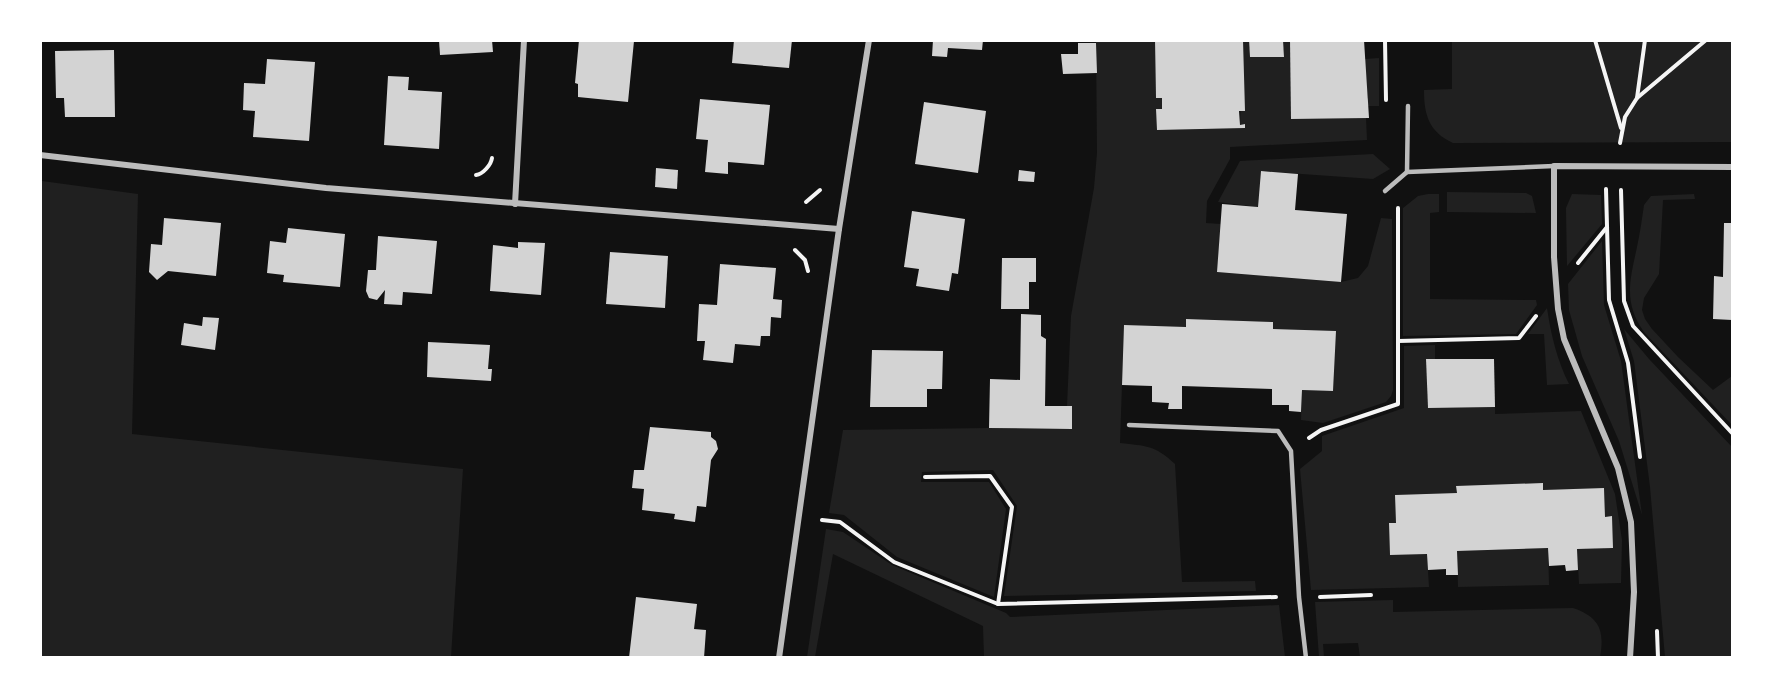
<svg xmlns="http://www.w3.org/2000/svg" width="1773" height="698" font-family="Spectral,serif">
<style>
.green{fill:#202020}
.building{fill:#d3d3d3}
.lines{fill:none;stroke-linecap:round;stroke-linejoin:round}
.path{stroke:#f5f5f5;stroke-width:4}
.service{stroke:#bcbcbc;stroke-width:4.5}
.minor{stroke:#bcbcbc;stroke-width:6}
</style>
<rect width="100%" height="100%" fill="#111"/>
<g class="green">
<path d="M1096,41H1155L1156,97L1162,98V109H1156L1158,130L1245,128V124L1240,125L1243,41H1249L1250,57H1284L1283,41H1290L1292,119L1366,118L1367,140L1230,147V159L1207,201L1206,223L1221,224L1217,272L1341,282L1358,278L1368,266L1381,218L1392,219L1393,390L1391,396L1386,402L1323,423L1301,420L1302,390L1333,391L1335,331L1273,329V322L1187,319L1186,327L1124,326L1120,443C1146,446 1155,445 1175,464L1182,582L1255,581L1256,591L1004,596L1017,506L993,470L922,472L921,482H989L1006,509L994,597L897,557L844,515L829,513L843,430L989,428L1072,429V407L1067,406L1071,316L1094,188L1097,153Z"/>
<path d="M1452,41H1732V142L1453,143C1429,132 1424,115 1424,90L1452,89Z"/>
<path d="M1379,58V106H1368L1365,59Z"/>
<path d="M1373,154L1390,169L1373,179L1261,171L1258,207L1218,202L1240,161Z"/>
<path d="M42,181L138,194L132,434L463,469L451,657H41Z"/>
<path d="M1447,192L1526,193L1532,196L1536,213L1447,212Z"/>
<path d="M1428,194H1439V212L1430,213V299L1536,300L1537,305L1516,334L1403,336V208L1418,196Z"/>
<path d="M1572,194L1601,195L1602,224L1567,266L1566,208Z"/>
<path d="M1694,194L1695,199L1663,200L1659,274L1644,298L1642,310L1645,319L1652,329L1678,357L1713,390L1732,376V425L1644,332C1623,302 1630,280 1637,247C1640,233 1642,219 1644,205L1651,196Z"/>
<path d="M1602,241L1604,305L1621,361L1642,515L1619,441L1582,356L1569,310L1568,284Z"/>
<path d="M1547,308C1551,335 1557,360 1569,384L1547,385L1544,334H1528Z"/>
<path d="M1624,329L1649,359L1732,447V656L1665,657L1650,487L1634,361Z"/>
<path d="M1435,345V359L1426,360L1428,408L1495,407V414L1581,411L1615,494L1622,540L1621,583L1579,584L1577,549L1613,548L1612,516L1605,517L1604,488L1543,490L1456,487L1457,493L1395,495L1396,523H1389L1390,555L1427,554L1429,587L1311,590L1300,469L1322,451V436L1404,408V346Z"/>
<path d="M826,529L843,532L892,565L1006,613L1010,617L1279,605L1285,657H984L983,626L833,554L815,657H807Z"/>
<path d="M1548,548L1549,585L1458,587L1457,551Z"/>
<path d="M1393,600V612L1573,608C1599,617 1605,630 1600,657H1360L1358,643L1323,644L1324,657H1319L1315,602Z"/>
</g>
<g class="building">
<path d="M439,40H492L493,52L440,55Z"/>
<path d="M579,40L634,41L628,102L578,97V84L575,83Z"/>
<path d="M734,40H792L789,68L732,63Z"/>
<path d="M933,40H983L982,50L948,48L947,57L932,56Z"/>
<path d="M1155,40H1243L1245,111H1239L1240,125L1245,124V128L1157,130L1156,109H1162V98H1156Z"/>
<path d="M1249,40H1283L1284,57H1250Z"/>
<path d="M1290,40H1364L1369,118L1291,119Z"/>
<path d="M1078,43H1096L1097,73L1063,74L1061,54H1078Z"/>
<path d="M114,50L115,117H65L64,98H56L55,51Z"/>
<path d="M267,59L315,62L309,141L253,137L255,111L243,110L244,83L265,84Z"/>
<path d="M388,76L409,77L408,90L442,92L439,149L384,145Z"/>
<path d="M700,99L770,105L764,165L728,162V174L705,172L708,140L696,139Z"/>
<path d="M924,102L986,111L978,173L915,164Z"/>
<path d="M656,168L678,170L677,189L655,187Z"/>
<path d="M1019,170L1035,172L1034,182L1018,181Z"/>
<path d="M1261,171L1298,174L1295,210L1347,214L1341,282L1217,272L1222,204L1258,207Z"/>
<path d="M912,211L965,219L958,274L952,273L949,291L916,286L919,269L904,267Z"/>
<path d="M164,218L221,223L216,276L168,271L157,280L149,272L151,244L162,245Z"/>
<path d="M1724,223H1732V320L1713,319L1714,276L1723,277Z"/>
<path d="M288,228L345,234L340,287L283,282L284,275L267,273L270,241L286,243Z"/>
<path d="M378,236L437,241L432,294L403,292L402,305L384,304L385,290L377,300L369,298L366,291L368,270H376Z"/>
<path d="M518,242L545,243L541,295L490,291L493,245L518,248Z"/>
<path d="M610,252L668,256L665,308L606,304Z"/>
<path d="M1002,258H1036V282H1029V309H1001Z"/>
<path d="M720,264L776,268L773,299L782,300L781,318L771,317L770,336H761L760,346L735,344L733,363L703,360L705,341H697L699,304L717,305Z"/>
<path d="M1021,314L1041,315V336L1046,339L1045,406H1072V429L989,428L990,379L1020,380Z"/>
<path d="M203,317L219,318L215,350L181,345L184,323L202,326Z"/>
<path d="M1186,319L1273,322V329L1336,331L1333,391L1302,390L1301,412L1289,411V405H1272V389L1182,386V409H1168L1169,403L1152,402V386L1122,385L1124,325L1186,327Z"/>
<path d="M428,342L490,345L488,369H492L491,381L427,377Z"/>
<path d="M872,350L943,351L942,389H927V407H870Z"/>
<path d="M1426,359H1494L1495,407L1428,408Z"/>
<path d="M650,427L711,432V437L716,441L718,449L711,460L706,507L697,506L695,522L674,519L675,514L642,510L644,489L632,488L634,470H644Z"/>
<path d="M1543,483V490L1604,488L1605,517L1612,516L1613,548L1577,549L1578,570L1566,571L1565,565L1549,566L1548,548L1457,551L1458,575H1446V569L1428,570L1427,554L1390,555L1389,523H1396L1395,495L1457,493L1456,486Z"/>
<path d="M636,597L697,604L694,629L706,630L704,658H629Z"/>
</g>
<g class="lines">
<g class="path">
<path d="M1385,40L1386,100"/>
<path d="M1595,40L1621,128"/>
<path d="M1637,98L1645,40"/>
<path d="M1620,143L1625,117L1637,98L1706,40"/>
<path d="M476,175C483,174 491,165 492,158"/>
<path d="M1606,189L1609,300L1628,363L1640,457"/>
<path d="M1621,190L1624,301L1633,326L1732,433"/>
<path d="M806,202L820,190"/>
<path d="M795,250L805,260L808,271"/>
<path d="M1578,263L1607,227"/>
<path d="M1398,341L1519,338L1536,316"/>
<path d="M1309,438L1321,430L1398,404V208"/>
<path d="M925,477L990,476L1012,507L998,604"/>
<path d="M822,520L840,522L894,562L998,604L1276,597"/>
<path d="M1320,597L1371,595"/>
<path d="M1657,631L1658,658"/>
</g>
<g class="service">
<path d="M1408,106L1407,172L1554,166"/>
<path d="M1385,191L1407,172"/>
<path d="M1129,425L1278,431L1291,451L1299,597L1306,658"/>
</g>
<g class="minor">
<path d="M40,155L326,188L839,229"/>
<path d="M515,204L524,40"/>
<path d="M779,658L839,229L869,40"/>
<path d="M1630,658L1634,592L1631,522L1618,468L1564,339L1558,309L1554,257V166L1732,167"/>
</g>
</g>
<rect width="1773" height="698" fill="none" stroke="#ffffff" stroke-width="84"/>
</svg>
